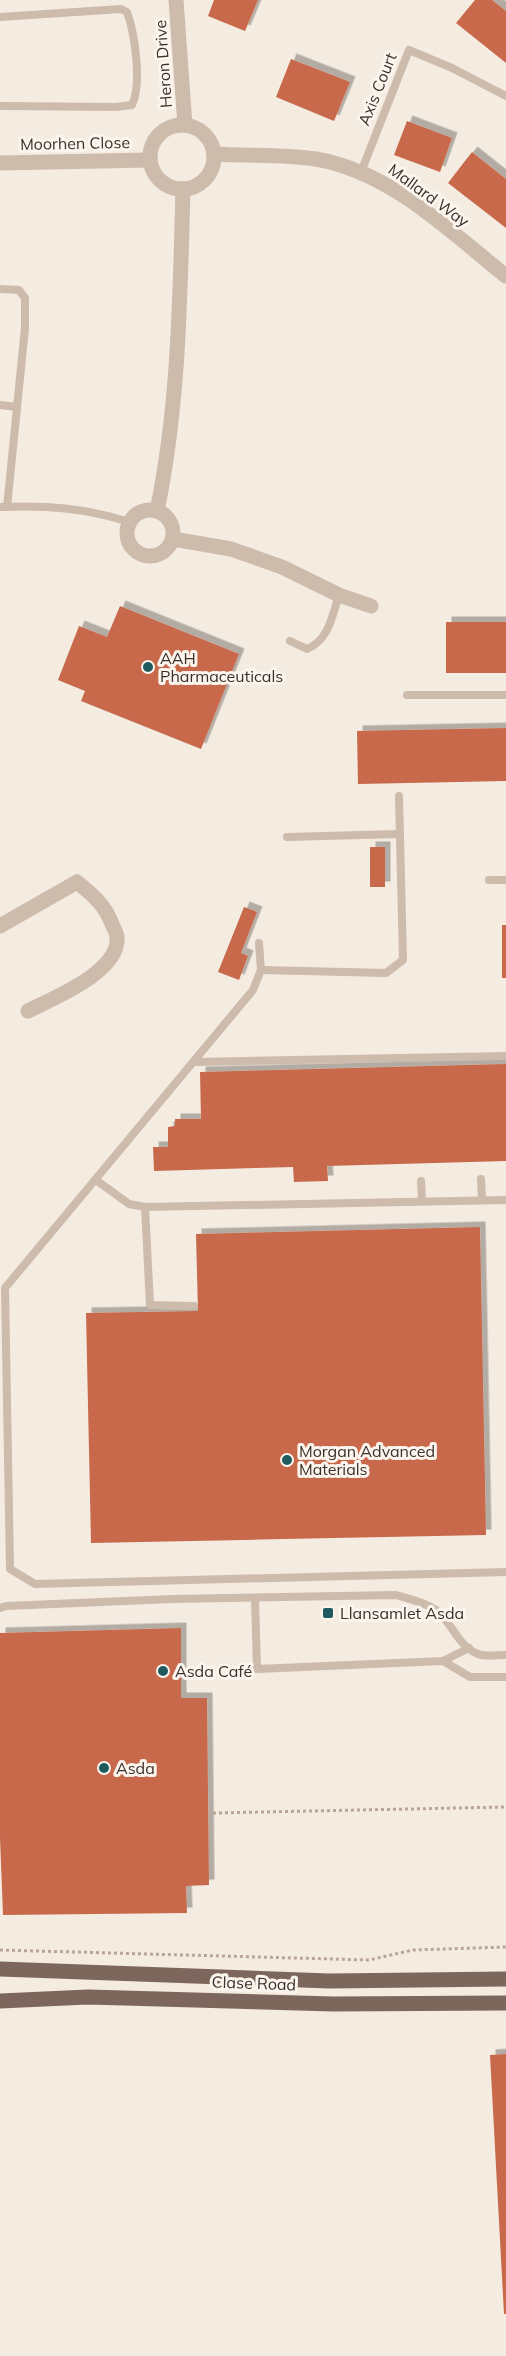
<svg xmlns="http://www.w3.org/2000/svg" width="506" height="2356" font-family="Mulish,sans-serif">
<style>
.building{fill:#c8694b;filter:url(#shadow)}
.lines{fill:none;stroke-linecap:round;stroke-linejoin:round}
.path{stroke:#b9a596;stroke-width:3;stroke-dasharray:3 3;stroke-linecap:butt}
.service{stroke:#cdbbac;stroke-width:8}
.minor{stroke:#cdbbac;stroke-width:15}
.primary{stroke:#7d675c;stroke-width:15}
.poi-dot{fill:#1f5a5e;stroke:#fbf5ee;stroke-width:2}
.labels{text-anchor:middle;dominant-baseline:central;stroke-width:6;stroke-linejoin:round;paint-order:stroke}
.street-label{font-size:16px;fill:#3b302b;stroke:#fbf5ee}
.poi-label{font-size:16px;fill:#3b302b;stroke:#fbf5ee;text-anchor:start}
</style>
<defs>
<filter id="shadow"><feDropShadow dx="5.5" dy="-5.5" stdDeviation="0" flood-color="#0004"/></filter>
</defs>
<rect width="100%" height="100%" fill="#f4ebe1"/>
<g class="building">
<path d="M214,0H258L245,31L208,16Z"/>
<path d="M475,0H492L506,11V63L456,23Z"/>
<path d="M291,59L350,82L334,121L276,97Z"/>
<path d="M407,121L452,138L440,172L394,155Z"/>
<path d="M472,152L506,179V228L448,183Z"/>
<path d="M120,606L239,654L201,749L81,701L85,691L58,680L79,626L107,637Z"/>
<rect x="446" y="622" width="60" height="51"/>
<path d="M506,728V781L358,784L357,731Z"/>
<rect x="370" y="847" width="15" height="40"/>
<path d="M244,907L257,912L241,953L248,956L239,980L218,972Z"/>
<rect x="502" y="925" width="4" height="53"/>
<path d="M506,1064V1161L327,1166L328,1181L294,1182L293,1167L154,1171L153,1147H168V1127L175,1126V1119H201L200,1072Z"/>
<path d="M480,1227L486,1535L91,1543L86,1313L198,1311L196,1234Z"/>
<path d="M181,1628V1698H207L209,1885L186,1886L187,1913L3,1915L0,1838V1633Z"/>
<path d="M506,2054V2314H504L490,2055Z"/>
</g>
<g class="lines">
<g class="path">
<path d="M213,1813L506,1807"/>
<path d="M0,1950L369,1960L413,1950L506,1947"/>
</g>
<g class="service">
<path d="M0,17L121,9L127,12C135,34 142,84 132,105L116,107L0,106"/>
<path d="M361,172L409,50L452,68L506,96"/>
<path d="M0,289L19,290L25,298V328L7,507"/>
<path d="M0,405L17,407"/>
<path d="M0,507C47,505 84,508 130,522"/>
<path d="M290,641L307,649C329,640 332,616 339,595"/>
<path d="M407,695H506"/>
<path d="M287,837L399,834"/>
<path d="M489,880H506"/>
<path d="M259,943L261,970L253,990L5,1288L10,1569L35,1584L506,1572"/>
<path d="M261,970L386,973L403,960L399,796"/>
<path d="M195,1062L506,1056"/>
<path d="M481,1179L482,1199"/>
<path d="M96,1180L129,1204L145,1207L506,1200"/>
<path d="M421,1181L422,1201"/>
<path d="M145,1207L150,1305L194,1306"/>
<path d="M255,1598L257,1669L443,1661L469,1648"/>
<path d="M0,1608L6,1606L173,1599L396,1595C409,1599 424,1602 436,1610C452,1622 458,1647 478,1654C485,1657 498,1655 506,1655"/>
<path d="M443,1661L470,1677H506"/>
</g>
<g class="minor">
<path d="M176,0L185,125"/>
<circle cx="182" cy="157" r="32"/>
<path d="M214,154C247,156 284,154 316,159C391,172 448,230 506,276"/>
<path d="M0,163L150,160"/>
<circle cx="150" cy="533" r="23"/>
<path d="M157,511C179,405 180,297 183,189"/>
<path d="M173,539L231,549L282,567L339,595L371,606"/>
<path d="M0,926L77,882C93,895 105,905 112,924C114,928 117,934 117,937C120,972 53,998 28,1011"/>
</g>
<g class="primary">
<path d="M0,1969L329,1981L506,1979"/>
<path d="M0,2001L88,1997L333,2004L506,2003"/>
</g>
</g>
<g class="poi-dot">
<circle cx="148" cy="667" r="6"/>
<circle cx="287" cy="1460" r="6"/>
<rect x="322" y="1607" width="12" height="12" rx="3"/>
<circle cx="163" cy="1671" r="6"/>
<circle cx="104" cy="1768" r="6"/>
</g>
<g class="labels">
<g class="street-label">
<text transform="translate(163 64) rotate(-94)">Heron Drive</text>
<text transform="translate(377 89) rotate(-68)">Axis Court</text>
<text transform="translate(75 143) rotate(-1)">Moorhen Close</text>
<text transform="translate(429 195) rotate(36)">Mallard Way</text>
<text transform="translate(254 1983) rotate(2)">Clase Road</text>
</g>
<g class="poi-label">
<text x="160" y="658">AAH<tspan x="160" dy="18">Pharmaceuticals</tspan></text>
<text x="299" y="1451">Morgan Advanced<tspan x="299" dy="18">Materials</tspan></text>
<text x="340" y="1613">Llansamlet Asda</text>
<text x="175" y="1671">Asda Café</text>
<text x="116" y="1768">Asda</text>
</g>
</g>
</svg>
